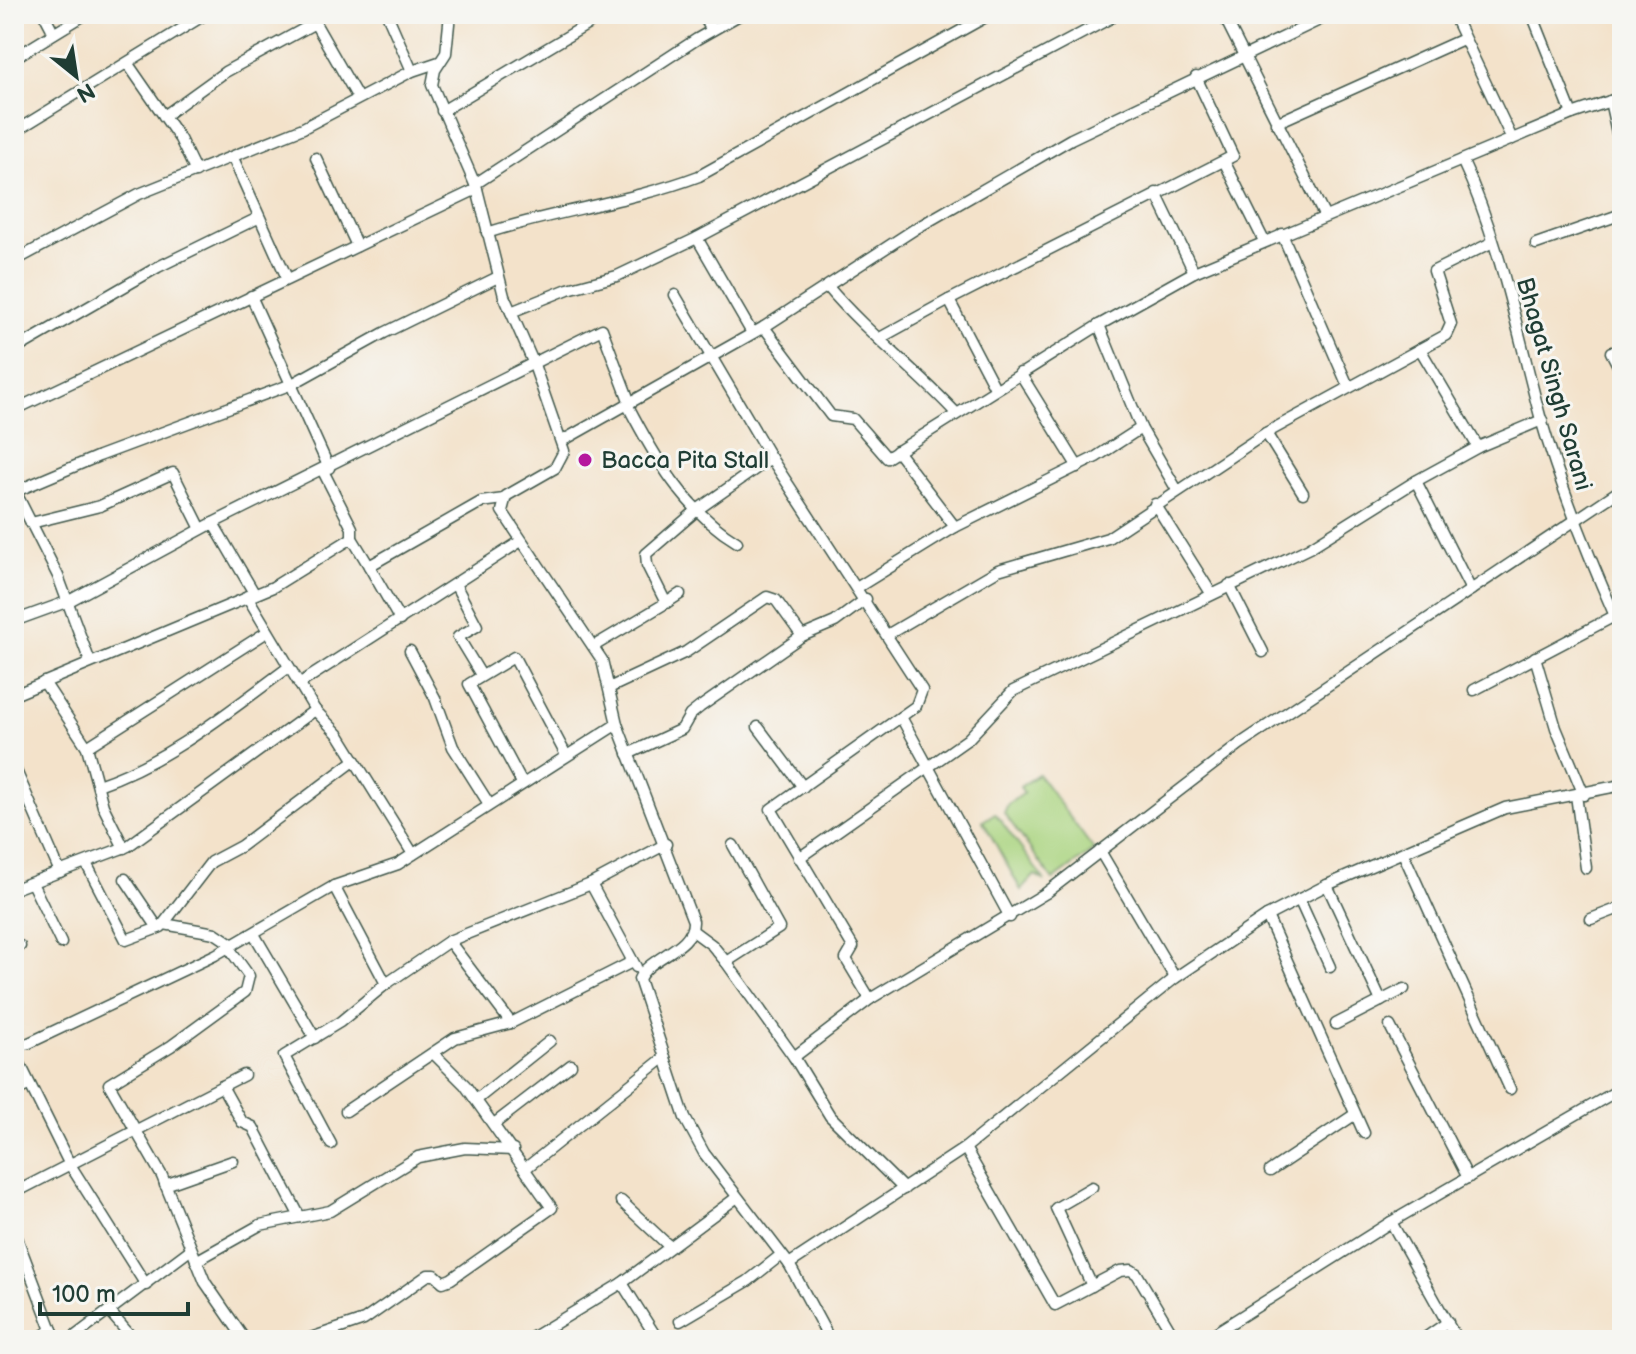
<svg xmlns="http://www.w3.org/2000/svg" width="1636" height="1354" font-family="'Balsamiq Sans',sans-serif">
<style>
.green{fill:#aad480;stroke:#64885a;stroke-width:2}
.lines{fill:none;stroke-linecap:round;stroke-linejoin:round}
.minor-casing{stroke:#3f564a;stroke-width:13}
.minor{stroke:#fff;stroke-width:10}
.poi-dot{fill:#b5179e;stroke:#f6f6f2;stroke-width:3}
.labels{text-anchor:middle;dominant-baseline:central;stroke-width:6;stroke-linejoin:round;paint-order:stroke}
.street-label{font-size:24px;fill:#1f3d34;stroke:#f6f6f2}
.poi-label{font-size:24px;fill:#1f3d34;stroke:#f6f6f2;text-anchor:start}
</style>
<rect width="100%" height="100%" fill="#f6f6f2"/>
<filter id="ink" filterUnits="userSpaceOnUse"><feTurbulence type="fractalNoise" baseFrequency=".0125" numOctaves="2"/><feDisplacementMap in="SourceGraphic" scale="16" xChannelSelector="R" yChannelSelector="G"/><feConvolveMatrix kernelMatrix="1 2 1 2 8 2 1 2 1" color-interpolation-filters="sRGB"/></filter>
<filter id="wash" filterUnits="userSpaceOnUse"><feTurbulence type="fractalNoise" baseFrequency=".006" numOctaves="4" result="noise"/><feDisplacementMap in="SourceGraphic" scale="32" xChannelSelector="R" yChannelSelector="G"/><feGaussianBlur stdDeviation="1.8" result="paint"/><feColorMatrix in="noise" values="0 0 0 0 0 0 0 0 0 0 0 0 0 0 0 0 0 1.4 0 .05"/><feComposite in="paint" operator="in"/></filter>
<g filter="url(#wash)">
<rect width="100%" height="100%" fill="#f3e2ca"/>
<g class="green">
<path d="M1038,774L1094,850L1053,880L1004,813L1008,804L1024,793L1020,787Z"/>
<path d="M995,813L1045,881L1035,875L1021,890L983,821Z"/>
</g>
</g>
<g filter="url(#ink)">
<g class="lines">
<g class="minor-casing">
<g id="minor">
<path d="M44,14L54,33"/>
<path d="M387,14L412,71"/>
<path d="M450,14L446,53L435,70L432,85L477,189L504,296L533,362L564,451L555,468L506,496L502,511L602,660L617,724L693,921C694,949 649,956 639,979L685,1118L704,1153L789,1264L830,1340"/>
<path d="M702,14L712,30"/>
<path d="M1223,14L1325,217"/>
<path d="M1453,14L1512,139"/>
<path d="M1532,14L1572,114"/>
<path d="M14,58L86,14"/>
<path d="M128,64L180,139L196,172"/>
<path d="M1610,101L1622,155"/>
<path d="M442,111L605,14"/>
<path d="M164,116L225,72L315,23L358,98"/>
<path d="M1276,123L1463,39"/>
<path d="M14,132L206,14"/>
<path d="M233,158L287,278"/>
<path d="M316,158L357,246"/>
<path d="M1462,160C1500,240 1517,331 1540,416C1560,485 1586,550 1615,616"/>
<path d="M1224,161L1264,241"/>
<path d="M475,184L697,39L741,14"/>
<path d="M1156,193L1194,272"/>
<path d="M487,233C557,210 631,202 699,176L991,14"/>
<path d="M1282,234L1348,386"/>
<path d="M697,238L752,333"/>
<path d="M1536,244L1622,214"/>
<path d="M14,261L139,194L303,128L412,71L439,62"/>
<path d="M828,287C866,332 914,368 955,412"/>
<path d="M675,295L771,458L922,690L916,706L771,809L853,947L846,959L870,999"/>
<path d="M251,296L329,468"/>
<path d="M511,312L568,289L617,276L697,238L1118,14"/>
<path d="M1099,325L1141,428L1177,490"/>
<path d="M764,327L831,416L853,419L887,458L1099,325L1194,272L1572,114L1622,97"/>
<path d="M880,338L949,300"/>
<path d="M1420,349L1478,447"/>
<path d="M14,350L158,267L258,218"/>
<path d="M1611,352L1622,373"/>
<path d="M1020,373L1078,467"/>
<path d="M995,388L949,300L1233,156L1196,77"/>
<path d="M627,404C654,456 685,511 737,542"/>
<path d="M14,410L477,189"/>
<path d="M1266,433L1303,493"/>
<path d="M562,441L764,327L915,229L1071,139L1332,14"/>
<path d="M897,451L955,527"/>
<path d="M323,471L352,528V538L369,566L481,502L504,499"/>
<path d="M1416,481L1471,590"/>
<path d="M14,489L58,576L90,662"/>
<path d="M14,492L99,456L292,384L384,333L498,277"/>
<path d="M1155,504L1211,593"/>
<path d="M31,523L100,506L173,473L201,529"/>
<path d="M213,523L254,593"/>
<path d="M369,566L400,620"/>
<path d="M455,584L477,626L458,637L481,675"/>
<path d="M1229,585L1263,652"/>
<path d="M858,587L955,527L1096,457L1141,428"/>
<path d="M247,596L315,710L339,735L413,854"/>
<path d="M666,603L680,594"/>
<path d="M14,621L69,601L213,523L602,329L630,403"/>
<path d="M887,635L998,570L1108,538L1266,433L1446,335L1451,324L1434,271L1493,242"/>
<path d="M594,646L666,603L647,565L646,554L697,510L771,458"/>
<path d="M410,651L435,698L453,747L489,804"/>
<path d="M1535,657L1556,728L1584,795"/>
<path d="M44,682L87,747L103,806L124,848"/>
<path d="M299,684L521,541"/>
<path d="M611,687L686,652L767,597L776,600L802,636"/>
<path d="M1474,690L1622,612"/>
<path d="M14,695L273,587L352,538"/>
<path d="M901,717L1010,917"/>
<path d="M758,727L803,787"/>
<path d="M87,747L267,632"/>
<path d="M628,754L682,729L690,715L700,707L802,636L835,622L866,599"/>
<path d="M14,766L60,872"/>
<path d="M522,783L469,684L514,657L566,755"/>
<path d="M98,785C169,761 229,711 289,667"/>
<path d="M1576,795L1586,868"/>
<path d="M1100,851L1175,978"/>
<path d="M1403,853L1510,1089"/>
<path d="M799,858L968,739L1013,691L1309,548L1416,481L1478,447L1542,420"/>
<path d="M86,863L126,940L161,927L211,862L241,846L354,761"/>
<path d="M125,879L158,928"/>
<path d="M32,883L61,943"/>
<path d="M591,884L636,967"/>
<path d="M1327,885L1381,1001"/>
<path d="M334,886L386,984"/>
<path d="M14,889L128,846L315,710"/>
<path d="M1299,899L1330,967"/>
<path d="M1267,916L1364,1133"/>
<path d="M1591,919L1622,907"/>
<path d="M164,924L215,933L233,945"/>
<path d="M693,931L712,945L726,962L794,1057L830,1116L904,1189"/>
<path d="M254,934L315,1038"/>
<path d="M449,941L511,1023"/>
<path d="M14,948L20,946"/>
<path d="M229,948L249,976L245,992L171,1046L109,1084L162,1176L205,1282L245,1340"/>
<path d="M726,962L779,928L733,845"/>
<path d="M1336,1024L1404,989"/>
<path d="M1390,1026L1468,1178"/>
<path d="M14,1046L29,1043L215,955L334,886L398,864L617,724"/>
<path d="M14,1052L69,1163L146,1285"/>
<path d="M794,1057L870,999L1046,893L1240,744L1622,489"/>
<path d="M222,1086L242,1122L253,1127L300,1217"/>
<path d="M14,1092L28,1085"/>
<path d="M476,1100L550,1041"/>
<path d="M346,1111L455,1038L511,1023L632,962"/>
<path d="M494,1124L571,1065"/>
<path d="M331,1144L284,1056L340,1022L386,984L449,941L591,884L666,844"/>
<path d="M965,1148L1055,1305L1120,1271L1131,1270L1137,1274L1176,1340"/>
<path d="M526,1168L665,1057"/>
<path d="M1270,1171L1354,1115"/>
<path d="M165,1185L233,1161"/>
<path d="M14,1193L244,1075"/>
<path d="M621,1201L669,1246"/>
<path d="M1391,1222L1457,1340"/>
<path d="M14,1230L52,1330"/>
<path d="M196,1261L260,1225L330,1211L418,1157L465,1148L513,1150"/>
<path d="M789,1264L965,1148L1175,978L1267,916L1327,885L1505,808L1622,785"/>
<path d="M622,1283L658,1340"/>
<path d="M1092,1286L1056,1208L1092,1187"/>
<path d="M109,1311L134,1340"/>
<path d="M680,1321L748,1281L781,1255"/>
<path d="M14,1323L22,1340"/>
<path d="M35,1340L52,1330L57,1340"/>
<path d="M70,1340L190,1250"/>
<path d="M305,1340L364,1320L428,1275H435L443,1282L451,1279L552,1208L465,1085L433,1053"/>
<path d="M528,1340L622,1283L736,1198"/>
<path d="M1204,1340L1391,1222L1622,1088"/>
<path d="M1422,1340L1448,1322"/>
<path d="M1608,1340L1622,1331"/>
</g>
</g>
<use href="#minor" class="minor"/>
</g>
</g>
<circle class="poi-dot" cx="585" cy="460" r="8"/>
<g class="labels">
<g class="street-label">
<text transform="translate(1554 384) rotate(74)">Bhagat Singh Sarani</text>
</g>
<g class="poi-label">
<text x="601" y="460">Bacca Pita Stall</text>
</g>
</g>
<rect width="1636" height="1354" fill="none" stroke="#f6f6f2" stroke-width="48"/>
<g transform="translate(76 76) rotate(150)" stroke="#f6f6f2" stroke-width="6" paint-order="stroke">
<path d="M0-6L14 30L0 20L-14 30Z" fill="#1f3d34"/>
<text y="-12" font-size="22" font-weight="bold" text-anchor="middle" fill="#1f3d34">N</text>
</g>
<path d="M40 1302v12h148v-12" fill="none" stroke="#1f3d34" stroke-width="4"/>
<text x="52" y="1302" font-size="24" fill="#1f3d34" stroke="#f6f6f2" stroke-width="6" paint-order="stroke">100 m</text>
</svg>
